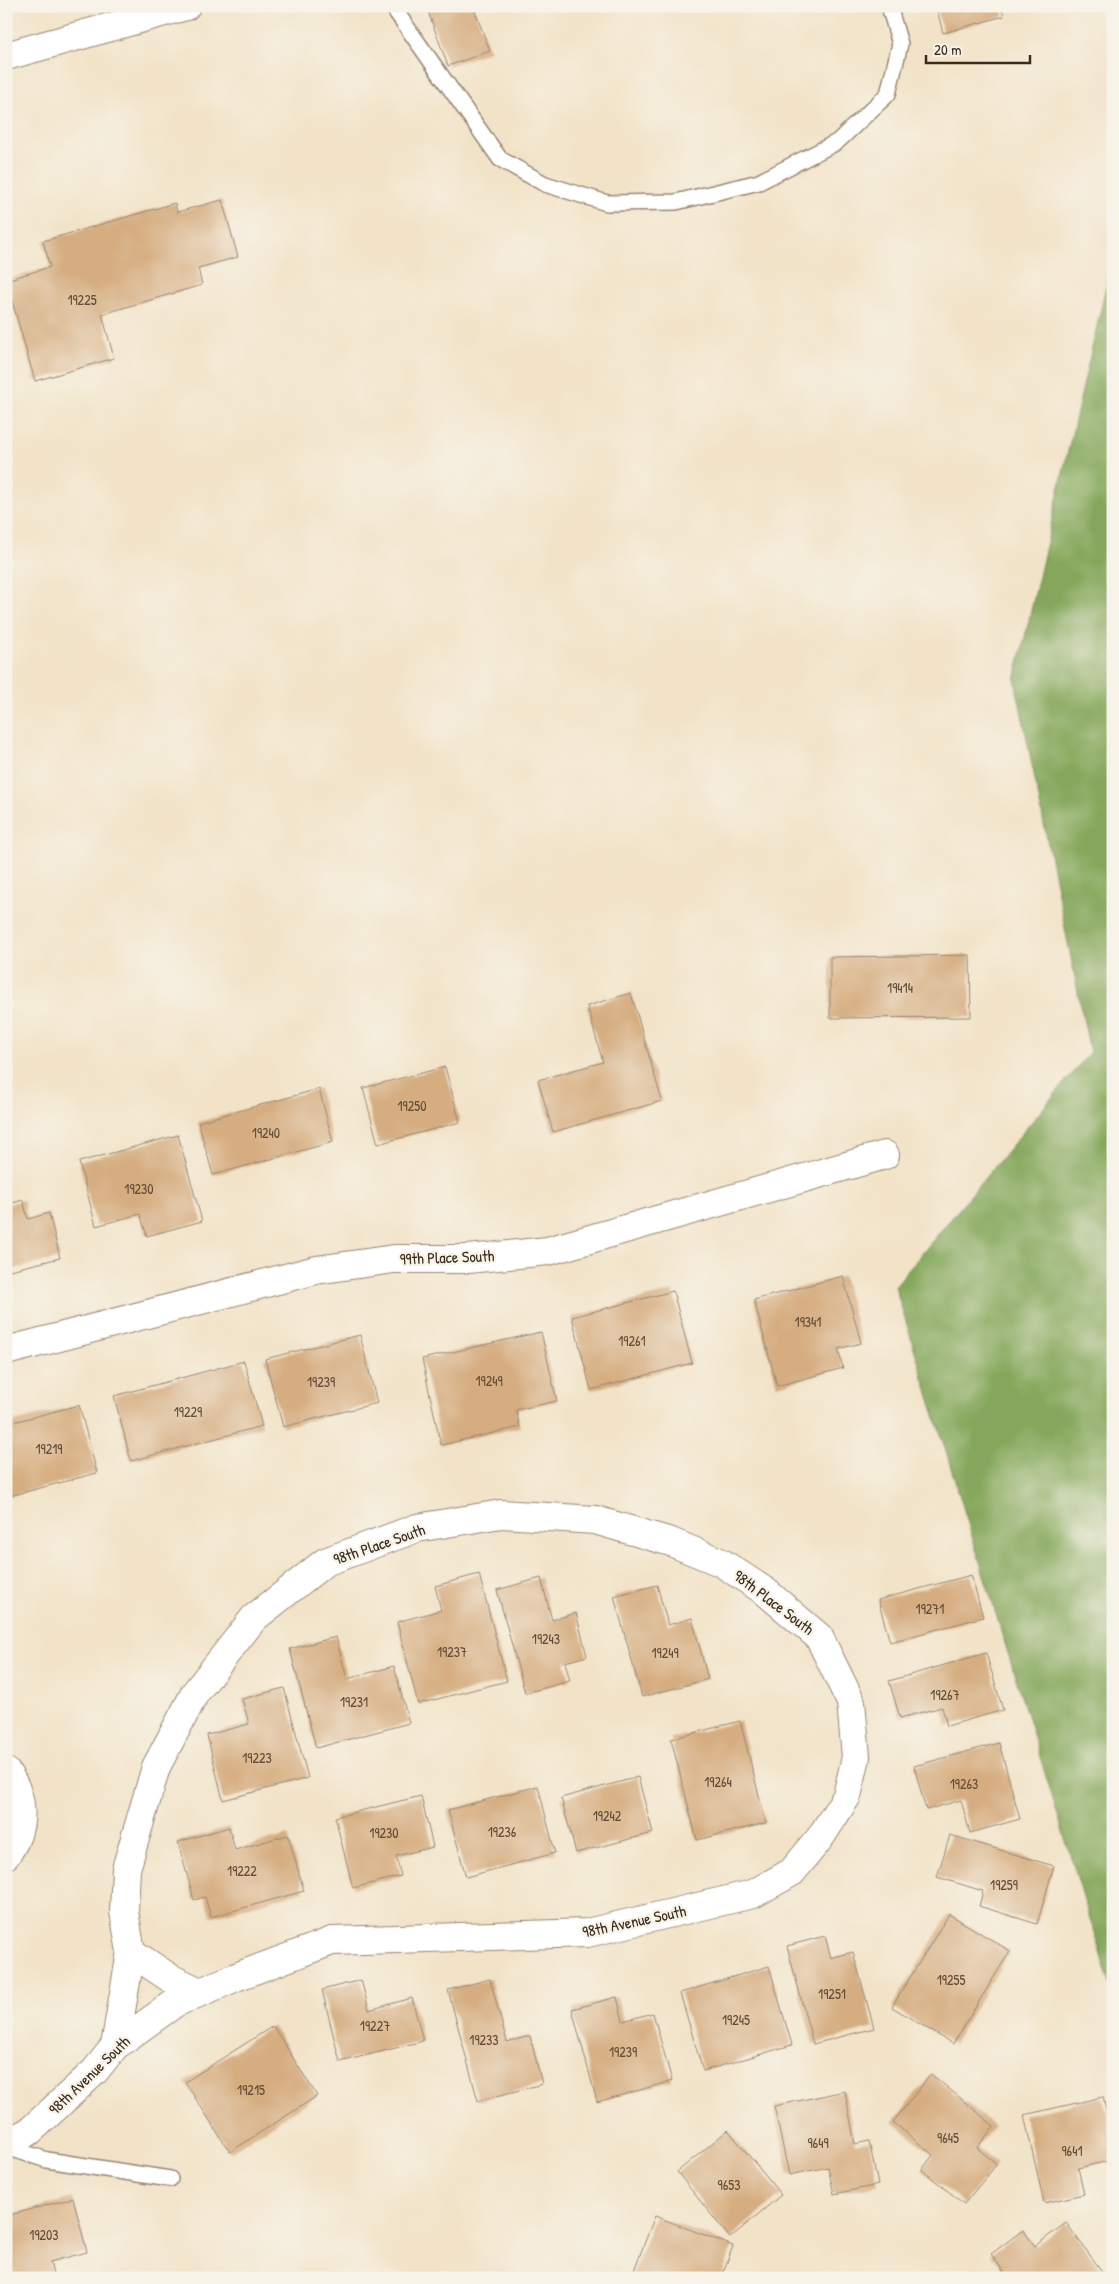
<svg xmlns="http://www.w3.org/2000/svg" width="1119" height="2284" font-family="'Patrick Hand',sans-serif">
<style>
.forest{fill:#85a75c;stroke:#60683d}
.building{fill:#d6ad81}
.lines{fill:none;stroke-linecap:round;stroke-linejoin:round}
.lane-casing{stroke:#968673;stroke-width:18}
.street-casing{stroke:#968673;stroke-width:30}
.secondary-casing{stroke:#968673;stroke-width:30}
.lane{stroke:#fff;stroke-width:15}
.street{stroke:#fff;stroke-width:28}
.secondary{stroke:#fff;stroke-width:28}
.labels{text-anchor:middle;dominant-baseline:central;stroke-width:4.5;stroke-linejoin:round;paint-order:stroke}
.number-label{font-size:14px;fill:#624b37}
.street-label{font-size:16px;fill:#3b2a1e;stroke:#f7f3e8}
</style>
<rect width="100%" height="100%" fill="#f7f3e8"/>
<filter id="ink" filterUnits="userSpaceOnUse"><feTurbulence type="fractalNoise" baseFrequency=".02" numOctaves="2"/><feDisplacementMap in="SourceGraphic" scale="10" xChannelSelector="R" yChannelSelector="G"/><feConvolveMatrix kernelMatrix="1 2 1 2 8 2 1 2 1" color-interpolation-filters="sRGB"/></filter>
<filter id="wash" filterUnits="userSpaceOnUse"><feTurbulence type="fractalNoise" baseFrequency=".0096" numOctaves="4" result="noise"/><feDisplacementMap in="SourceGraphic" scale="20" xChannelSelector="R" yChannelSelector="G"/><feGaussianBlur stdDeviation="1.12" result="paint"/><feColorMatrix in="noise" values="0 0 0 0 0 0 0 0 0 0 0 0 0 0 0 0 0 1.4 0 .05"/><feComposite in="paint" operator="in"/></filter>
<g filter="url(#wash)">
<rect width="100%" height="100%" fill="#f2e3c8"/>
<path class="forest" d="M1113,257V1994L895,1286L1090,1052L1015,680Z"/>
<g id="blocks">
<g class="building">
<path d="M426,6H473L490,51L448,66Z"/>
<path d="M936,6H1001L1004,16L943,33Z"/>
<path d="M222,200L238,257L198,268L202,285L102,314L114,358L35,381L6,280L50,267L43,241L175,203L177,212Z"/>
<path d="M970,955L971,1017L830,1018V957Z"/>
<path d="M631,993L662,1101L553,1132L538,1080L603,1062L587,1006Z"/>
<path d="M445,1067L460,1122L378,1144L363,1088Z"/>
<path d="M319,1089L333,1142L213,1175L198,1122Z"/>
<path d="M178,1135L202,1221L147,1236L140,1214L96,1226L79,1162Z"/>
<path d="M23,1200L28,1219L49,1213L60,1258L6,1271V1205Z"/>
<path d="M843,1276L861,1343L838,1349L843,1368L777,1386L754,1300Z"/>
<path d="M673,1291L692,1363L591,1390L572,1317Z"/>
<path d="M541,1332L557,1401L516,1410L520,1427L441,1445L422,1359Z"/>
<path d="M360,1335L377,1403L283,1427L265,1359Z"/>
<path d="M244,1361L262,1426L131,1461L114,1396Z"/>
<path d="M79,1405L97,1473L6,1497V1424Z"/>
<path d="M479,1574L507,1681L418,1704L397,1622L441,1610L435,1586Z"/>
<path d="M971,1575L983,1617L890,1642L878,1600Z"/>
<path d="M541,1578L552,1620L576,1613L587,1656L565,1662L570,1681L525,1693L497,1590Z"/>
<path d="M657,1585L668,1625L692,1618L708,1679L642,1697L614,1596Z"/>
<path d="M336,1637L347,1679L394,1666L409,1723L316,1748L290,1649Z"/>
<path d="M986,1653L1003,1710L947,1726L942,1707L900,1718L889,1681Z"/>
<path d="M284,1688L308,1778L223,1800L207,1735L249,1724L242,1699Z"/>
<path d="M740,1721L766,1823L697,1840L671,1739Z"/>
<path d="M999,1743L1020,1819L970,1833L961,1800L926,1810L914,1766Z"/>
<path d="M638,1777L653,1833L576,1853L561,1798Z"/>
<path d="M538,1786L555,1853L466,1877L448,1810Z"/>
<path d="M421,1796L433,1847L396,1856L401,1876L353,1888L335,1817Z"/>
<path d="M229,1827L235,1850L288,1835L304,1891L211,1917L205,1897L194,1900L178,1842Z"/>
<path d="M950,1835L1054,1866L1037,1924L979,1906L983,1891L937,1877Z"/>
<path d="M949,1914L1010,1951L953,2044L892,2007Z"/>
<path d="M825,1936L831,1958L853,1952L874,2028L813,2044L787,1946Z"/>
<path d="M769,1966L792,2045L703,2071L680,1993Z"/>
<path d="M490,1979L507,2042L530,2036L542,2084L478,2101L448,1990Z"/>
<path d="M361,1980L369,2010L412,1998L423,2041L340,2062L322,1990Z"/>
<path d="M617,1997L623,2021L653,2013L672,2081L597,2102L572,2009Z"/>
<path d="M273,2026L317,2096L230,2152L185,2082Z"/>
<path d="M931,2074L994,2126L977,2148L997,2164L964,2204L922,2170L933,2155L893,2122Z"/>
<path d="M845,2091L855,2144L869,2141L878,2185L834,2194L828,2167L789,2175L774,2106Z"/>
<path d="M1103,2097L1113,2140V2160L1078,2168L1084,2194L1044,2203L1024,2115Z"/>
<path d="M728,2130L781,2195L730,2238L677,2172Z"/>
<path d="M73,2198L87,2252L50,2262L54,2278H10L6,2265V2216Z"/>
<path d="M655,2216L733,2246L721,2278H631Z"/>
<path d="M1066,2223L1107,2278H1008L991,2254L1023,2230L1035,2246Z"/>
</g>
</g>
</g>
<g filter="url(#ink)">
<use href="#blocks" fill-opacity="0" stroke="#968673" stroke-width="1"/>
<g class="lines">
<g class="lane-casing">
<g id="lane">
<path d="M392,6L500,159L545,184L607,203L676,202L759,182L837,142L888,94L900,44L889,6"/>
<path d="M6,2147L47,2160L170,2179"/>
</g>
</g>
<g class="street-casing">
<g id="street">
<path d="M6,56L186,6"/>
<path d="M6,1351L316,1270L394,1259H468L548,1251L885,1155"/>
<path d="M131,1952L170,1978L200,1992"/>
<path d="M6,2144L30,2131L95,2071L115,2046L175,2003L236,1977L332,1941L587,1933L753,1894L792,1872L820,1838L847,1796L856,1757L851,1702L819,1637L766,1592L722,1563L671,1542L595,1520L501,1514L417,1528L325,1562L254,1618L195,1693L156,1767L126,1869L124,1911L131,1952L115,2046"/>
</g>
</g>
<g class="secondary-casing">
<path id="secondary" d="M6,1772C26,1798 25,1829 6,1855"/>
</g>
<use href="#lane" class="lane"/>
<use href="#street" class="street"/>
<use href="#secondary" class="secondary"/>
</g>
</g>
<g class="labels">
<g class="number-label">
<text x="82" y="299">19225</text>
<text x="900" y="987">19414</text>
<text x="412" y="1105">19250</text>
<text x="266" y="1132">19240</text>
<text x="139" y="1188">19230</text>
<text x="808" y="1321">19341</text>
<text x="632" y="1340">19261</text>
<text x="489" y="1380">19249</text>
<text x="321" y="1381">19239</text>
<text x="188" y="1411">19229</text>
<text x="49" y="1448">19219</text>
<text x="930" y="1608">19271</text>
<text x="546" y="1638">19243</text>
<text x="452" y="1651">19237</text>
<text x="665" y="1652">19249</text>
<text x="945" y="1694">19267</text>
<text x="354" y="1701">19231</text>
<text x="257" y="1757">19223</text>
<text x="718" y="1781">19264</text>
<text x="964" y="1783">19263</text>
<text x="607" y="1815">19242</text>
<text x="502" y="1831">19236</text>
<text x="384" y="1832">19230</text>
<text x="242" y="1870">19222</text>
<text x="1004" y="1884">19259</text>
<text x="951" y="1979">19255</text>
<text x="832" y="1993">19251</text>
<text x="736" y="2019">19245</text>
<text x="375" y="2025">19227</text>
<text x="484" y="2039">19233</text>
<text x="623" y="2051">19239</text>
<text x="251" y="2089">19215</text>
<text x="948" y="2137">9645</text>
<text x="818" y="2142">9649</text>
<text x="1072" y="2150">9641</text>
<text x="729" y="2184">9653</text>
<text x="44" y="2234">19203</text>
</g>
<g class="street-label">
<text transform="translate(447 1257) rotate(-2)">99th Place South</text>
<text transform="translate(379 1544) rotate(-19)">98th Place South</text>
<text transform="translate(774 1602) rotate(37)">98th Place South</text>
<text transform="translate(634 1921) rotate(-12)">98th Avenue South</text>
<text transform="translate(89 2075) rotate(-44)">98th Avenue South</text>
</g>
</g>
<rect width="1119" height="2284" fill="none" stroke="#f7f3e8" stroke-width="25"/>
<path d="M926 55v8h104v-8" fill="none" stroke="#3b2a1e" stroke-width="2.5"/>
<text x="934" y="55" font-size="15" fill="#3b2a1e" stroke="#f7f3e8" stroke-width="4" paint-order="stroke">20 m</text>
</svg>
